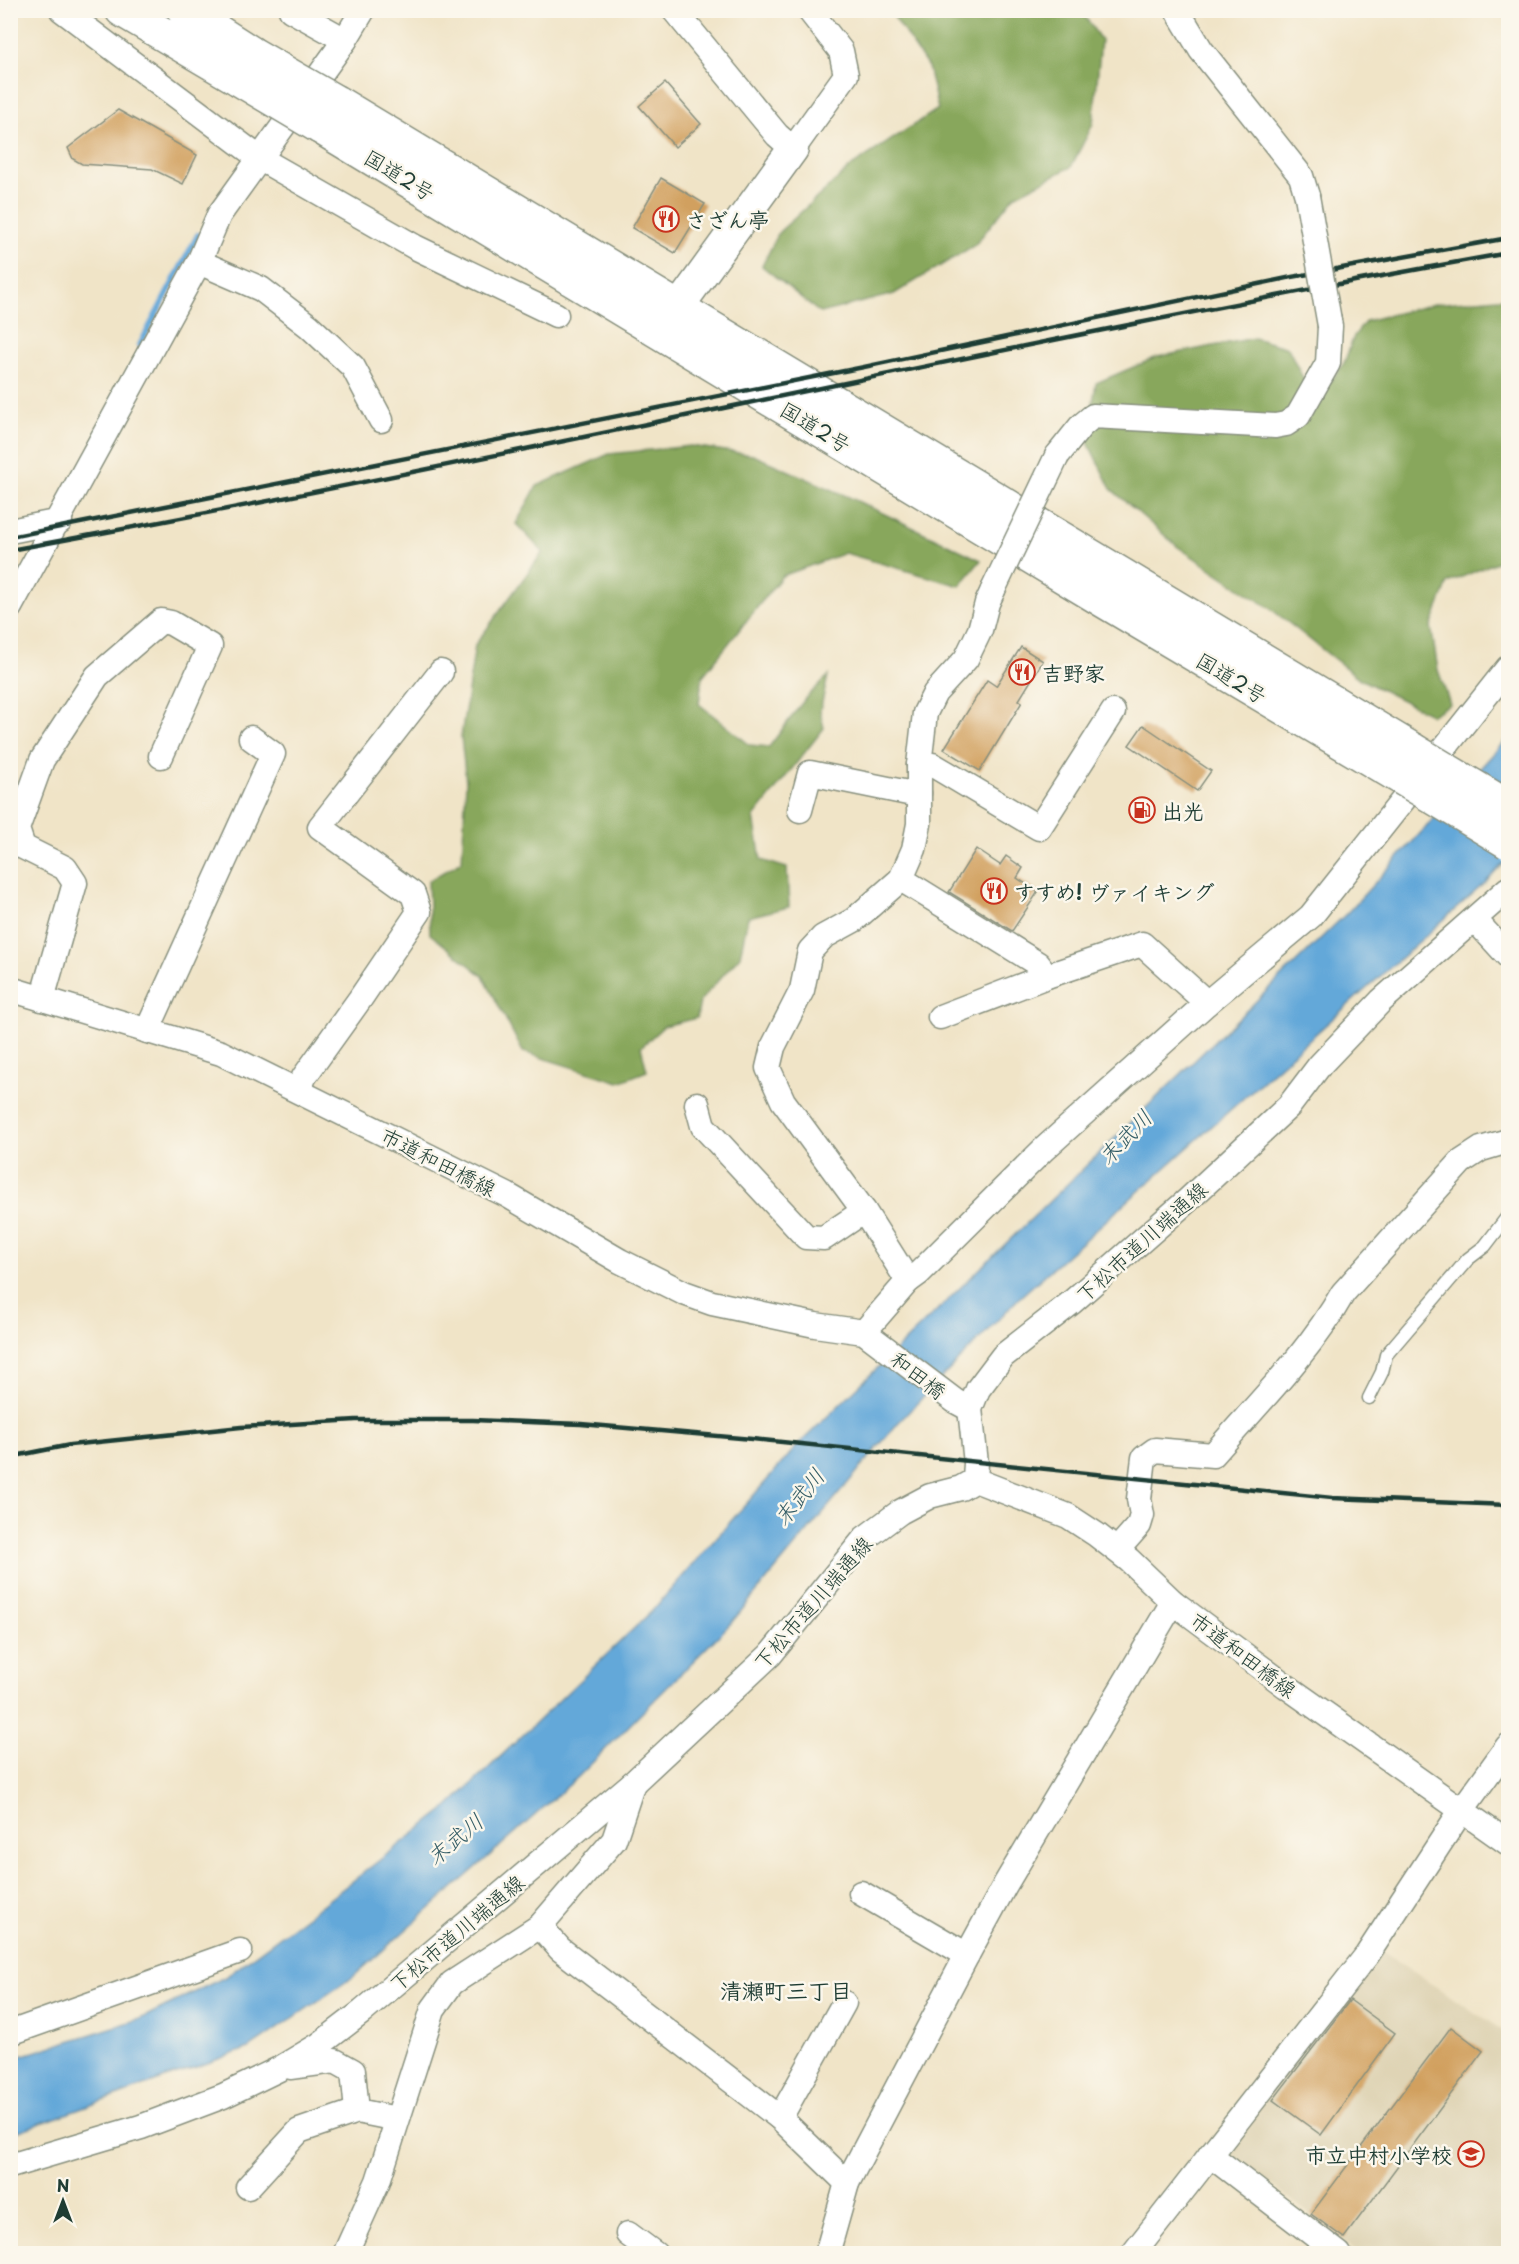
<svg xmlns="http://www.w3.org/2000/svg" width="1519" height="2264" font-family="'Playpen Sans','Klee One',sans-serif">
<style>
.built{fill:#dfd4b5}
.forest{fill:#88a75b;stroke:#547248;stroke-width:1.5}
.water{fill:#64a8d9;stroke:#427286;stroke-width:1.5}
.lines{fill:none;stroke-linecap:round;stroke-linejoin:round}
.stream{stroke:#64a8d9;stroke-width:6}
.building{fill:#d1a05e}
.service-casing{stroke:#88907e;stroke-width:15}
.minor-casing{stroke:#88907e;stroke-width:27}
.tertiary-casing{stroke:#88907e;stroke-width:33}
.trunk-casing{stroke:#88907e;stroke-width:36}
.service{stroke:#fff;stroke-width:12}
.minor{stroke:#fff;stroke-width:24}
.tertiary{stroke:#fff;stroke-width:30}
.trunk{stroke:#fff;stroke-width:33}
.rail{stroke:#1f3d34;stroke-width:4.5}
.minor-bridge-casing{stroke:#88907e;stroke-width:27;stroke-linecap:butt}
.trunk-bridge-casing{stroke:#88907e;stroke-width:36;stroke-linecap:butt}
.minor-bridge{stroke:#fff;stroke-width:24}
.trunk-bridge{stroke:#fff;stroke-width:33}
.labels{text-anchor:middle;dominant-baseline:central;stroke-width:5;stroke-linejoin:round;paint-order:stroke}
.street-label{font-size:21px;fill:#1f3d34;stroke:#fbf7ec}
.poi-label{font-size:21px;font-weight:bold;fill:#1f3d34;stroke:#fbf7ec;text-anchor:start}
.water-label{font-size:22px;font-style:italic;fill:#345d66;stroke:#fbf7ec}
.neighbourhood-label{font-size:22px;font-weight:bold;fill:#1f3d34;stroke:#fbf7ec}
</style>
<rect width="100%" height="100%" fill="#fbf7ec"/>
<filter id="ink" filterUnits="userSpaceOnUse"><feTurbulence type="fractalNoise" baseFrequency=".0167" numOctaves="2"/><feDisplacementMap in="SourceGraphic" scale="12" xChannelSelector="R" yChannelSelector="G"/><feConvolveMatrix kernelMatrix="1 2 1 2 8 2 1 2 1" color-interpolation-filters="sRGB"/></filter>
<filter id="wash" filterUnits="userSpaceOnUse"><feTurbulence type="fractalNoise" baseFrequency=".008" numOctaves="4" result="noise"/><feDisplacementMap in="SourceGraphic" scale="24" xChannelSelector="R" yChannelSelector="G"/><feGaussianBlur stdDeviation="1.35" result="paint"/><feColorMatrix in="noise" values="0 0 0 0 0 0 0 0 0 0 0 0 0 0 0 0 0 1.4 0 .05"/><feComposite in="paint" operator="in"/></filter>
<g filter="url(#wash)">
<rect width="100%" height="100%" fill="#f0e4c7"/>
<path class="built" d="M1380,1950L1508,2034V2253H1359L1225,2148Z"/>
<g class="forest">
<path d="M890,11H1081L1101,40L1093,124L1071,167L1014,196L975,245L894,294L820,313L762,266L779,232L853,165L938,109L928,67Z"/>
<path d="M1508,297V557L1448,583L1431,626L1438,670L1450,704L1432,715L1360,679L1271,609L1178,547L1111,489L1087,441L1096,383L1157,357L1254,338L1288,348L1304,380L1331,381L1344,363L1354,336L1366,321L1434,304Z"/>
<path d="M691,446L753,455L851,498L981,560L960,586L845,553L782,576L702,677L699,704L750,745L769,747L805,699L828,676L820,711L824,728L754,817L761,860L787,868L789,907L748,917L740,956L700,1001L697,1018L664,1026L641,1047L647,1071L619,1082L523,1052L483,976L430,934L428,881L462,861L466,782L461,737L475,645L543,552L516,524L537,486L609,454Z"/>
</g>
<path class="water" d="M1508,738V859L1485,883L1019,1298L898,1423L731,1623L578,1777L353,1977L249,2048L11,2134V2059L140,2019L227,1976L310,1914L447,1808L652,1611L797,1446L1348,912Z"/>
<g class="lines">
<path class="stream" d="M140,345L198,235"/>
</g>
<g id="blocks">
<g class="building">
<path d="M665,83L701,124L675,147L639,106Z"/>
<path d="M118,110L197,155L183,184L152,169L82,164L73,159L68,148Z"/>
<path d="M661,178L705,204L675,253L632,228Z"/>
<path d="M1021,647L1043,661L1019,700L1022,702L980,771L944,749L987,680L996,686Z"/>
<path d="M1143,725L1211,771L1197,791L1129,745Z"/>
<path d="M976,849L1000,865L1006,856L1023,868L1017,878L1038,892L1012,931L949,892Z"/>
<path d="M1350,2000L1395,2033L1321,2135L1273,2100Z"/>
<path d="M1451,2027L1483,2051L1344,2238L1311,2214Z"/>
</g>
</g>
</g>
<g filter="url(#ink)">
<use href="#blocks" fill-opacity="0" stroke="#88907e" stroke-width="1.5"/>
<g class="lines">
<g class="service-casing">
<path id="service" d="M1369,1398L1382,1372L1386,1355L1468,1259L1485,1246L1508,1216"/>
</g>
<g class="minor-casing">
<g id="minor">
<path d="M62,10L259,158L415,247L556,315"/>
<path d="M291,10L345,40"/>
<path d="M674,10L777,135L793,149L846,75L841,51L809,10"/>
<path d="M1177,10L1201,50L1301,176L1307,196"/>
<path d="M199,262L261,289L309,326L353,367L381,420"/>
<path d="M1057,456L1081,426L1093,416L1275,426L1286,424L1298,416L1328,363L1330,326"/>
<path d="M10,531L60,521"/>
<path d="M10,607L199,262L219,215L345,40L363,10"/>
<path d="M919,765H933L1039,828L1113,712"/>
<path d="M800,810L810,773L908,793H919"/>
<path d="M901,879L1038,964L1047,976"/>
<path d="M1475,920L1508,956"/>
<path d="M10,989L221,1053L507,1195L620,1261L684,1293L712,1303L815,1325L864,1332L955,1401L970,1409"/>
<path d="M42,999L75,883L65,868L23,847L17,829L42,760L97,676L161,621L171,623L210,646L161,756"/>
<path d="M940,1017L1047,976L1142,944L1207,1003"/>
<path d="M147,1031L273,754L251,738"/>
<path d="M299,1091L304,1077L360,999L419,912L413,894L320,827L441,672"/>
<path d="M697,1104L703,1126L806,1237L824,1238L864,1211"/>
<path d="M908,1281L864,1211L783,1101L768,1068L773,1047L802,990L810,951L823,937L854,920L901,879L914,849L919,824V765L925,713L935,693L966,659L980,630L987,603L993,590"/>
<path d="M864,1332L908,1281L919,1273L1044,1149L1207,1003L1311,916L1508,668"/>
<path d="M975,1480L1068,1516L1097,1535L1129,1560L1173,1602L1286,1686L1508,1843"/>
<path d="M1117,1550L1139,1525L1142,1515L1139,1499L1144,1458L1155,1450L1213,1455C1258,1403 1309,1353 1343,1293L1461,1162L1481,1149L1508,1141"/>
<path d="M861,1893L967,1955"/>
<path d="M540,1926L560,1949L780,2118L847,2183"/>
<path d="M10,2033L240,1951"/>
<path d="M290,2067L335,2061L353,2071L357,2111"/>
<path d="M780,2118L844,2003"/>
<path d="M1210,2155L1339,2254"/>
<path d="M10,2166L141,2127L223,2096L279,2069L319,2045L362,2012L633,1783L770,1655L865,1538L900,1512L930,1496L961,1488L975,1480L976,1463L970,1409L978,1389L1003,1356L1072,1302L1188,1200L1289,1106L1320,1065L1381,1001L1508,889"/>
<path d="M248,2187L299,2131L357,2111L397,2119"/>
<path d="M628,2234L655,2254"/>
<path d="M345,2254L378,2181L433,2009L452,1983L540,1926L614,1840L633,1783"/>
<path d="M827,2254L847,2183L967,1955L1005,1885L1173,1602"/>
<path d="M1133,2254L1367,1955L1461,1811L1508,1746"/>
</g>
</g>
<g class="tertiary-casing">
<path id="tertiary" d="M664,327L793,149"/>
</g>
<g class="trunk-casing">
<g id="trunk">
<path d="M122,10L239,79"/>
<path d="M184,10L251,53"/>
<path d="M336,102L1413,750"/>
<path d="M320,127L1104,601L1395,774"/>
</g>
</g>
<use href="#service" class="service"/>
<use href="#minor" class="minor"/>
<use href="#tertiary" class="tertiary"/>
<use href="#trunk" class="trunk"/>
<g class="rail">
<path d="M10,537L864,367L1292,277L1508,238"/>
<path d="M10,550C511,459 1007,342 1508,253"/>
<path d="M10,1457L70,1445L241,1427L356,1420H473L581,1424L752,1439L1332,1498L1508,1505"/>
</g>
<g class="minor-bridge-casing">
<g id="minor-bridge">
<path d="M1307,196L1330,326"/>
<path d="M993,590L1057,456"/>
</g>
</g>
<g class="trunk-bridge-casing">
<g id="trunk-bridge">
<path d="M251,53L336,102"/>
<path d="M239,79L320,127"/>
<path d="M1413,750L1508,807"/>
<path d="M1395,774L1508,842"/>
</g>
</g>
<use href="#minor-bridge" class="minor-bridge"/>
<use href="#trunk-bridge" class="trunk-bridge"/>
</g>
</g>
<defs>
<g id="restaurant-ring" transform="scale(1.35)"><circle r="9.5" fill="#fbf7ec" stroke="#c8321e" stroke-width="1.5"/><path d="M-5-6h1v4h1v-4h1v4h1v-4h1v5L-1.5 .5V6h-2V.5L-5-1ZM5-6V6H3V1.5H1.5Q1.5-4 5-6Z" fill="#c8321e"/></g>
<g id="fuel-ring" transform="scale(1.35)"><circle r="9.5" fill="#fbf7ec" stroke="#c8321e" stroke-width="1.5"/><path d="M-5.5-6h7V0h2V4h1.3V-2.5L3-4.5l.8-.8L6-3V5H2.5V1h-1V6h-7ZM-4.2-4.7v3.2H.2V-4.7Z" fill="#c8321e"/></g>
<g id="school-ring" transform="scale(1.35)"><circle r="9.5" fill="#fbf7ec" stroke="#c8321e" stroke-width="1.5"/><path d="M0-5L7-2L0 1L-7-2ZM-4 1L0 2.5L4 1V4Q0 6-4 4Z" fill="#c8321e"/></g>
</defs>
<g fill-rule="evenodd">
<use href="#restaurant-ring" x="666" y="219"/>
<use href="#restaurant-ring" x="1022" y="672"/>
<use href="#fuel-ring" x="1142" y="810"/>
<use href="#restaurant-ring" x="994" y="891"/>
<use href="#school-ring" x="1471" y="2154"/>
</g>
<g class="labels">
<g class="street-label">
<text transform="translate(400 174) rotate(31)">国道2号</text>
<text transform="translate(816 426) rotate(31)">国道2号</text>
<text transform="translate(1232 677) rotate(31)">国道2号</text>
<text transform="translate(439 1161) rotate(27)">市道和田橋線</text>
<text transform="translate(1141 1241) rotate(-42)">下松市道川端通線</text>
<text transform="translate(919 1374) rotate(38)">和田橋</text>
<text transform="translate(812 1602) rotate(-49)">下松市道川端通線</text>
<text transform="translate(1244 1654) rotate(37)">市道和田橋線</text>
<text transform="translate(456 1932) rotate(-40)">下松市道川端通線</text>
</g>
<g class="poi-label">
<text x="686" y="219">さざん亭</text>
<text x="1042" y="672">吉野家</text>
<text x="1162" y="810">出光</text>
<text x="1014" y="891">すすめ! ヴァイキング</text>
<text x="1452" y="2154" text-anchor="end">市立中村小学校</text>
</g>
<g class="water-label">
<text transform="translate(1124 1136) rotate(-46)">末武川</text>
<text transform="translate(798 1496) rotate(-51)">末武川</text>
<text transform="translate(454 1838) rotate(-40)">末武川</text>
</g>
<g class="neighbourhood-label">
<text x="786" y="1989">清瀬町三丁目</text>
</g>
</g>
<rect width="1519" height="2264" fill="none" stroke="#fbf7ec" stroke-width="36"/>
<g transform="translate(63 2201)" stroke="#fbf7ec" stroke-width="4.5" paint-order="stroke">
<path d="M0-4.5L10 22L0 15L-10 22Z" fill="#1f3d34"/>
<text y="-9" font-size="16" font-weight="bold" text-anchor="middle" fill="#1f3d34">N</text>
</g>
</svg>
